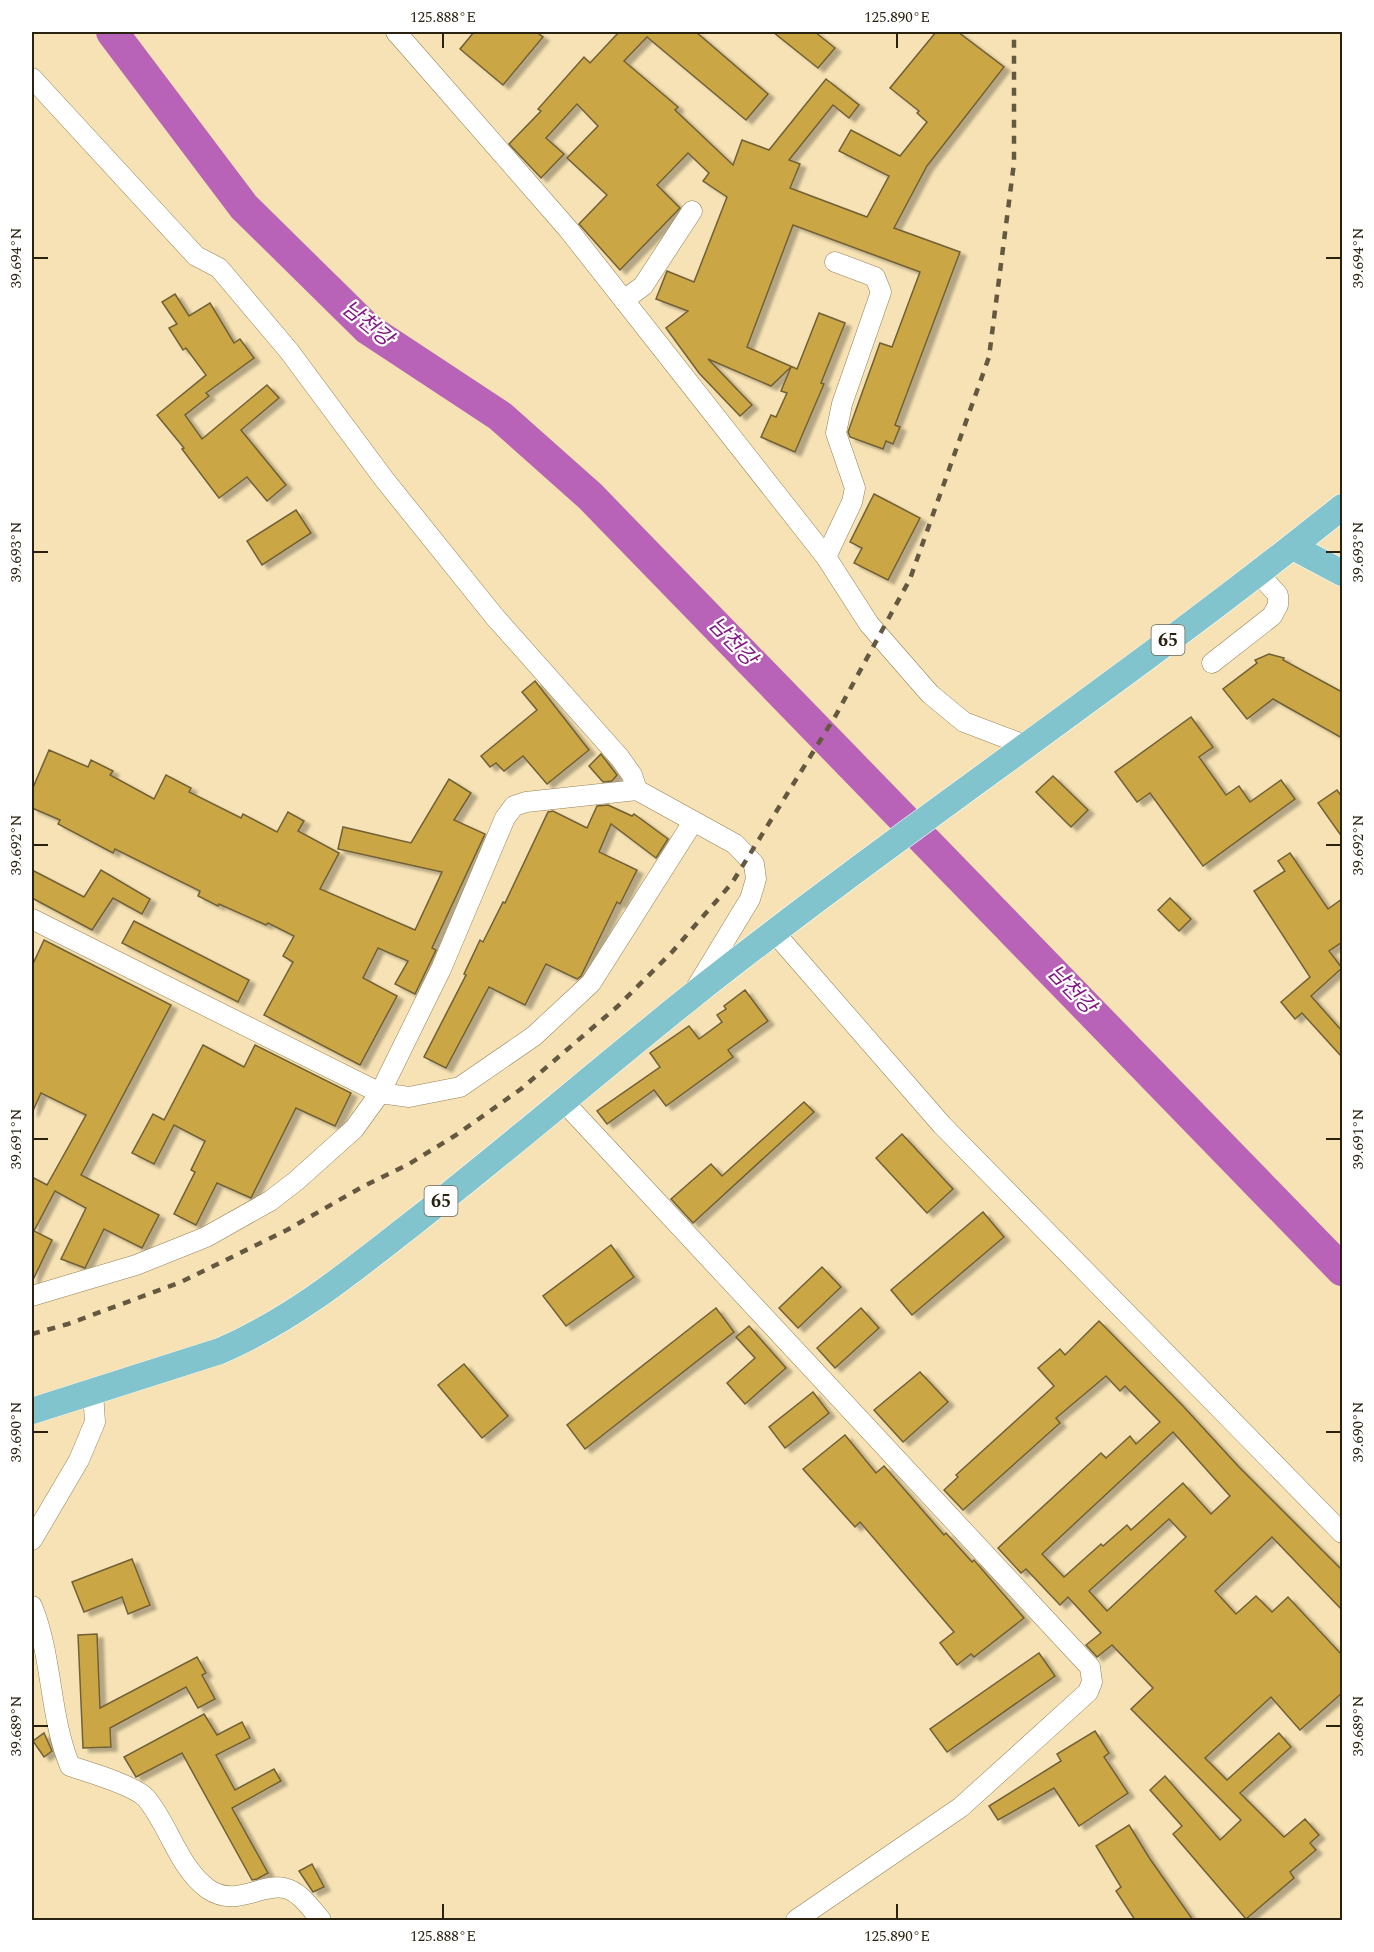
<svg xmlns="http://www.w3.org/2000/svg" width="1374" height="1952" font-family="Spectral,'Noto Sans KR',serif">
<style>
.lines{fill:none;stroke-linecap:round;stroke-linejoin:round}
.river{stroke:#b863b7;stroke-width:32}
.building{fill:#cba644;stroke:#716036;stroke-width:1.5;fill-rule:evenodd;filter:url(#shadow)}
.minor-casing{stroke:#948257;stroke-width:21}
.major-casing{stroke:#fff;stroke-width:27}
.minor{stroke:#fff;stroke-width:20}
.major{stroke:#82c4cd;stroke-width:26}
.rail{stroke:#645940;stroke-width:4.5;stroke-dasharray:8 8;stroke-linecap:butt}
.ticks{fill:none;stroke:#2a2211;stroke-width:2}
.labels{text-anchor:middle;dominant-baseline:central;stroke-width:4.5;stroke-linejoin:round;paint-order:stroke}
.shield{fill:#fff;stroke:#6a6458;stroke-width:1.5}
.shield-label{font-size:18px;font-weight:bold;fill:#2a2211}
.water-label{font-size:21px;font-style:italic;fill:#821784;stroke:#fff}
.neatline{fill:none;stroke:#2a2211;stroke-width:2}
.ticks-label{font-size:15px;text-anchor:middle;fill:#2a2211}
</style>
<defs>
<filter id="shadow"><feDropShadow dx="6" dy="4" stdDeviation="1.5" flood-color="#0004"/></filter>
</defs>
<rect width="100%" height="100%" fill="#f6e2b4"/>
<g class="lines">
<path class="river" d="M112,32L244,207L368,329L500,416L590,496L1342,1270"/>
</g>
<g class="building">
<path d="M474,32H536L543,37L503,85L460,49Z"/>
<path d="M619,32H696L768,94L746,120L647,37L624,61L678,107L675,110L733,165L742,140L769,150L826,79L859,105L849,118L833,105L789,160L800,164L790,188L867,217L889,176L839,151L851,130L900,156L927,122L917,113L919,111L890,88L936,32H958L1004,67L927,166L894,228L960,252L895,425L900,427L893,444L886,441L883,449L850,437L848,432L880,343L892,347L920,272L793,225L747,347L797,369L819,313L845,323L821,383L824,384L795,452L761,437L771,415L776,417L787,393L781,391L791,367L771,386L708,359L752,405L740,416L699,373L666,328L688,311L656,299L667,271L694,282L727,197L703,181L709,173L688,153L657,185L680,208L620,270L579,224L607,195L567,158L598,126L577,104L546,138L564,154L541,178L509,144L541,111L538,109L584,57L590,63Z"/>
<path d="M773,32H815L835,48L818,68Z"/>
<path d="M175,294L189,316L210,303L234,343L240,339L254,358L206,393L209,396L185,415L202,439L267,385L279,398L241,430L286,485L267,501L247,477L219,498L182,449L184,448L157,415L206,375L186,348L183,350L169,328L177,324L162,302Z"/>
<path d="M874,494L920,518L888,580L854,563L862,548L850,542Z"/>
<path d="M296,510L311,533L262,565L247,541Z"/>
<path d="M1269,654L1284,658L1283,660L1342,692V738L1273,699L1247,719L1223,689L1257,663L1255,660Z"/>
<path d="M535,681L589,750L547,784L523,756L504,771L496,763L490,767L481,756L537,710L522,692Z"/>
<path d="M1191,717L1213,747L1199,757L1226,795L1239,786L1250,802L1281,780L1295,799L1203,866L1150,793L1137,802L1115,772Z"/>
<path d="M49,750L88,767L91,760L113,771L110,775L154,799L166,775L191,788L189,792L241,818L243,814L277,832L288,812L304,821L298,831L339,853L320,889L415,930L442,872L338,849L343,827L411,843L449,779L471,793L454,820L485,834L432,948L436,950L415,994L395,984L408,961L378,948L363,978L397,996L360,1065L264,1015L293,962L283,956L294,936L268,923L266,925L219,904L218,906L198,896L200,891L115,849L113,853L58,824L60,820L32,808V790Z"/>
<path d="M601,754L617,775L612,781L603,782L589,766Z"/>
<path d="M1053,776L1088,810L1071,827L1036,792Z"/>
<path d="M1337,790L1342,797V837L1318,803Z"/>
<path d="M608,805L632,816L634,814L668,839L656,858L611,824L599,852L637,870L620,904L617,902L581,976L577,979L546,964L525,1005L489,987L446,1068L424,1057L466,975L464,974L480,940L483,942L503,902L505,903L548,812L553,811L587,828L597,806Z"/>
<path d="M1290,853L1328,909L1342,899V942L1329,951L1342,968L1311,996L1342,1031V1057L1302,1013L1295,1019L1281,1002L1310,977L1254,891L1285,871L1278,861Z"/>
<path d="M32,870L84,897L101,870L150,899L142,914L113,898L92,930L32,898Z"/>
<path d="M1170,898L1191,919L1179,931L1158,910Z"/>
<path d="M134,921L249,980L238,1002L122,943Z"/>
<path d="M44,940L171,1005L81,1175L159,1215L142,1248L104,1229L85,1268L61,1259L86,1208L55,1191L34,1231L52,1240L32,1282V1177L47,1185L86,1115L41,1093L32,1113V966Z"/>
<path d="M745,990L768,1021L728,1050L733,1057L666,1106L654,1090L607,1124L597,1111L660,1067L650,1053L689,1026L699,1039L722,1022L717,1015L726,1009L724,1006Z"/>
<path d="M203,1045L244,1067L255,1045L351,1093L335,1126L296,1108L251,1198L217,1183L196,1225L174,1214L195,1172L191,1170L205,1141L174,1125L154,1164L132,1153L153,1114L164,1120Z"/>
<path d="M804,1102L814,1112L693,1223L671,1199L711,1164L722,1176Z"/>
<path d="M902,1134L953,1189L927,1213L876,1158Z"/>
<path d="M983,1212L1004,1237L912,1315L891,1290Z"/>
<path d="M611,1245L634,1277L566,1326L543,1296Z"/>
<path d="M822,1267L841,1287L798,1328L779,1308Z"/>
<path d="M716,1308L734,1332L585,1449L567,1425Z"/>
<path d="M861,1308L879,1328L835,1368L817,1348Z"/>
<path d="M1099,1321L1183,1406L1239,1467L1342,1570V1610L1272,1537L1215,1591L1236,1614L1256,1596L1272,1612L1288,1597L1342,1655V1693L1300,1730L1271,1697L1205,1758L1227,1780L1279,1733L1291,1747L1240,1793L1284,1837L1305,1819L1319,1835L1310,1843L1316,1850L1290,1872L1294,1878L1246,1919L1173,1834L1182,1826L1150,1790L1165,1776L1220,1840L1241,1820L1131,1709L1153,1688L1112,1645L1097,1657L1086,1645L1101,1633L1068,1597L1060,1605L1026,1569L1021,1573L998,1548L1101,1453L1106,1458L1130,1436L1136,1444L1160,1422L1125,1386L1120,1391L1106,1376L1056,1418L1060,1423L963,1510L944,1490L958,1477L956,1475L1054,1386L1038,1368L1060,1349L1065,1355ZM1173,1432L1230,1496L1211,1514L1183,1483L1131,1530L1127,1525L1103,1546L1101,1544L1064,1577L1042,1554ZM1169,1519L1186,1537L1107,1611L1089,1591Z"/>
<path d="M749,1326L786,1368L745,1404L727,1383L755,1358L736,1337Z"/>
<path d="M464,1364L508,1416L482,1438L438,1385Z"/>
<path d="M920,1372L948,1402L903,1442L874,1410Z"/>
<path d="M813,1392L829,1413L785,1448L769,1427Z"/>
<path d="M845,1435L876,1473L884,1466L944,1535L946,1533L972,1562L974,1560L1024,1618L974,1657L971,1654L957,1665L940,1643L954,1632L860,1522L855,1527L803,1469Z"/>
<path d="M132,1559L150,1605L128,1614L122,1597L84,1612L72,1582Z"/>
<path d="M97,1634L100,1708L197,1657L206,1673L202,1675L215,1699L198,1708L186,1687L110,1728L111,1747L83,1748L78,1635Z"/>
<path d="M1039,1653L1055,1676L947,1752L930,1729Z"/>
<path d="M204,1714L217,1735L242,1722L250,1738L216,1755L235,1790L274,1769L281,1781L232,1808L268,1873L257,1879L252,1880L182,1753L136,1777L124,1757Z"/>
<path d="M1095,1731L1109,1753L1104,1757L1128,1793L1079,1826L1054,1788L998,1820L989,1806L1061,1761L1057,1754Z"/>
<path d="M44,1733L52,1751L44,1757L33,1741Z"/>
<path d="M1129,1825L1150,1859L1193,1920H1135L1116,1891L1121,1887L1096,1846Z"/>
<path d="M312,1864L324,1887L313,1892L299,1871Z"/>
</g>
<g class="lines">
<g class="minor-casing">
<g id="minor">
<path d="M396,32L568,229L826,557L869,624L930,694L964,722L1027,746"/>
<path d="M32,78L196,256L219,268L289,351L384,479L494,616L620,758L632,775L637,790"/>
<path d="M624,300L643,286L692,211"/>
<path d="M826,557L852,502L855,488L836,433L842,404L881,292L875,277L835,262"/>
<path d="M1212,663L1272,616L1278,605V595L1258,573"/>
<path d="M32,919L380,1093L409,1097L460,1087L534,1036L591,983L693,822"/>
<path d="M774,932L942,1125L1342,1533"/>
<path d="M564,1102L1090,1667L1092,1682L1088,1692L961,1807L796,1920"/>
<path d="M32,1296L136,1265L206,1237L270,1201L296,1181L354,1129L380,1093L441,969L505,818L514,806L526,802L637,790L735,844L754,864L756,879L750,899L696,988"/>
<path d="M32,1540L79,1460L95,1422L93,1392"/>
<path d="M32,1606C53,1658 49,1715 70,1766C88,1772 134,1785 146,1798C169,1825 178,1867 208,1889C236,1908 261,1883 284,1888C300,1891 311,1909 321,1920"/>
</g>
</g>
<g class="major-casing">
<g id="major">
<path d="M1293,547L1342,573"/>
<path d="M32,1411L220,1351C292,1320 352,1271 413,1223C508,1149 599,1070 693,995C905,827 1131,677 1342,507"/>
</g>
</g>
<use href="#minor" class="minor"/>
<use href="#major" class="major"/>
<path class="rail" d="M32,1334L68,1324L181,1282L287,1230L362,1187L409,1164L456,1135L521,1089L618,1006L672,952L732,883L836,715L910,579L989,357L1014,163V32"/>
</g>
<path class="ticks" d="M443,33V48M897,33V48M33,258H48M1326,258H1341M33,552H48M1326,552H1341M33,845H48M1326,845H1341M33,1139H48M1326,1139H1341M33,1432H48M1326,1432H1341M33,1726H48M1326,1726H1341M443,1904V1919M897,1904V1919"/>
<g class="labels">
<g class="shield">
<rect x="1151.5" y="625" width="33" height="30" rx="4.5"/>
<rect x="424.5" y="1186" width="33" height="30" rx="4.5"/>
</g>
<g class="shield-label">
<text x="1168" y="640">65</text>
<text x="441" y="1201">65</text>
</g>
<g class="water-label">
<text transform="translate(367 324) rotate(39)">남천강</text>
<text transform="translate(732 642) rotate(46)">남천강</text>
<text transform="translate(1071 990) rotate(46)">남천강</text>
</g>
</g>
<rect width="1374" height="1952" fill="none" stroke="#ffffff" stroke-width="66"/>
<rect x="33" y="33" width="1308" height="1886" class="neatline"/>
<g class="ticks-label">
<text x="443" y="22">125.888°E</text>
<text x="897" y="22">125.890°E</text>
<text transform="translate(16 258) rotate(-90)" y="5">39.694°N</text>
<text transform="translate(1358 258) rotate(-90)" y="5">39.694°N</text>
<text transform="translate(16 552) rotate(-90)" y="5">39.693°N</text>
<text transform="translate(1358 552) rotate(-90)" y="5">39.693°N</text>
<text transform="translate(16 845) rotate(-90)" y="5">39.692°N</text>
<text transform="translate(1358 845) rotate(-90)" y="5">39.692°N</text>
<text transform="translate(16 1139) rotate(-90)" y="5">39.691°N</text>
<text transform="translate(1358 1139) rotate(-90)" y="5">39.691°N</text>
<text transform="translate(16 1432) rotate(-90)" y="5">39.690°N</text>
<text transform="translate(1358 1432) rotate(-90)" y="5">39.690°N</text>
<text transform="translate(16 1726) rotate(-90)" y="5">39.689°N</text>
<text transform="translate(1358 1726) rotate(-90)" y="5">39.689°N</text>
<text x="443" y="1941">125.888°E</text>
<text x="897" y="1941">125.890°E</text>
</g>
</svg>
